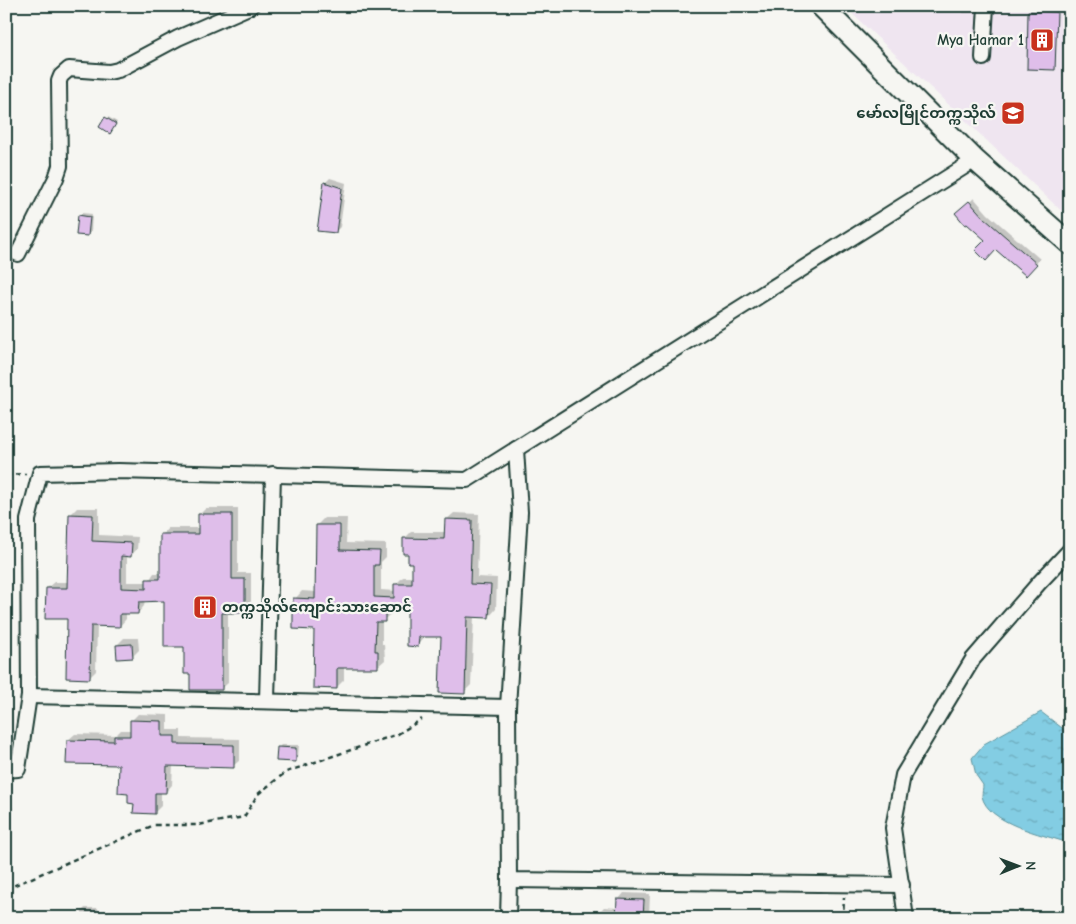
<svg xmlns="http://www.w3.org/2000/svg" width="1076" height="924" font-family="'Comic Neue','Noto Sans Myanmar',sans-serif">
<style>
.built{fill:#efe5f0}
.water{fill:url(#water-ripples);stroke:#5b939d}
.shadow{fill:#0003}
.building{fill:#dfbeea;stroke:#1f3d34}
.lines{fill:none;stroke-linecap:round;stroke-linejoin:round}
.minor-casing{stroke:#1f3d34;stroke-width:18}
.secondary-casing{stroke:#1f3d34;stroke-width:24}
.path{stroke:#1f3d34;stroke-width:2.5;stroke-dasharray:5 4;stroke-linecap:butt}
.minor{stroke:#f6f6f2;stroke-width:14}
.secondary{stroke:#f6f6f2;stroke-width:20}
.labels{text-anchor:middle;dominant-baseline:central;stroke-width:4.5;stroke-linejoin:round;paint-order:stroke}
.poi-label{font-size:15px;font-weight:bold;fill:#1f3d34;stroke:#f6f6f2;text-anchor:end}
</style>
<defs>
<pattern id="water-ripples" width="26" height="14" patternUnits="userSpaceOnUse" patternTransform="scale(1.25)"><rect width="26" height="14" fill="#83cde3"/><path d="M2 4q2-2 4 0t4 0M15 11q2-2 4 0t4 0" fill="none" stroke="#6ba8b9"/></pattern>
</defs>
<rect width="100%" height="100%" fill="#f6f6f2"/>
<filter id="ink" filterUnits="userSpaceOnUse"><feTurbulence type="fractalNoise" baseFrequency=".02" numOctaves="2"/><feDisplacementMap in="SourceGraphic" scale="10" xChannelSelector="R" yChannelSelector="G"/><feConvolveMatrix kernelMatrix="1 2 1 2 8 2 1 2 1" color-interpolation-filters="sRGB"/></filter>
<g filter="url(#ink)">
<path class="built" d="M844,6H1070V219Z"/>
<path class="water" d="M1041,712L1070,734V841L1066,842C1043,835 987,823 982,796C982,793 983,788 983,785L976,775L972,758L984,744Z"/>
<g class="shadow">
<path d="M963,6H980L979,10L976,13H963Z"/>
<path d="M1031,10L1057,11L1055,69L1030,12Z"/>
<path d="M108,117L117,122L111,131L101,127Z"/>
<path d="M330,178L346,183L340,227L335,232L325,183Z"/>
<path d="M974,198L988,214L1040,259L1030,270L987,240L961,210Z"/>
<path d="M82,213L92,214L91,232L88,235L79,216Z"/>
<path d="M77,508H99V535L138,537L137,549L131,556L127,555V582H148L154,573H161L162,535L168,528H200V514L206,508H238V573H251V605L244,611H228V683L221,689L192,673L185,645L166,600H145L144,606L138,613H126V619L120,626L97,625L96,671L89,678L68,618L47,588L54,582H69L70,515Z"/>
<path d="M454,513L479,514L477,577L497,578L496,609L489,617L474,616L471,685L464,692L442,636H425L418,645L408,608L392,607V613L382,621V644H384L385,660L377,667H344V680L336,688L315,628L295,599L302,591L316,592L317,525L324,518H347L346,543L386,544V557L381,562V590L396,591V584L403,577H413V562L404,539L411,532H446V520Z"/>
<path d="M124,638H138L139,650L132,657L117,645Z"/>
<path d="M138,714L168,715V730H181V738L240,739V760L233,766L173,765L172,785L166,792H161V806L154,813L135,803L120,764L68,740L75,734L116,735L121,730H131V721Z"/>
<path d="M281,745H299L298,758L295,761L278,748Z"/>
<path d="M6,793L8,806L13,807L12,827L6,834Z"/>
<path d="M624,893L650,894L649,915L725,918H553L559,911L599,912L604,907L617,908L618,900Z"/>
<path d="M85,908H98V918H82V911Z"/>
</g>
<g class="building">
<path d="M1028,11L1057,12L1055,70L1027,69Z"/>
<path d="M105,117L116,124L110,134L99,127Z"/>
<path d="M324,182L342,188L336,233L317,231Z"/>
<path d="M969,201L984,218L1037,264L1026,276L996,250L986,261L975,250L985,240L967,224L965,225L955,213Z"/>
<path d="M78,215L90,217L88,236L76,235Z"/>
<path d="M69,514L93,515L92,541L132,543L131,557L121,556V588L146,589V579H160V534H198V514H232V579H245V613H222V690H190V674H184V647H164V601L139,602L138,614H120V627L91,626L90,679L66,678L67,619H45L46,588H67Z"/>
<path d="M445,519L472,520L470,584L491,585L489,618L467,617L465,694L439,693L441,637H419L418,647L407,646V609H385V622H376L375,651H378V668H337V689L313,688L314,630L293,629V598L315,599L316,525H340V550L380,551L379,565H374V597L394,598V584H412V563H408V554H403V538L444,539Z"/>
<path d="M132,644L133,658L117,659L116,645Z"/>
<path d="M130,720L162,721V736H175V744L234,745V768L167,766L166,793H155V814L133,813L134,804L128,803V794L118,793L119,765L66,764L67,740L114,741V736H130Z"/>
<path d="M277,747L296,748V762L276,761Z"/>
<path d="M617,899L644,900L643,918H616Z"/>
</g>
<g class="lines">
<g class="minor-casing">
<g id="minor">
<path d="M983,58L986,6"/>
<path d="M18,254L56,178L60,166L59,81L61,76L69,69L109,72L118,70L178,38L251,6"/>
<path d="M516,449L520,512L508,707L509,880L902,885"/>
<path d="M29,696L508,707"/>
<path d="M267,700L273,474"/>
<path d="M6,770L18,769L29,696L28,520L40,473L118,471L467,480L975,160"/>
<path d="M508,918L509,880"/>
<path d="M906,918L893,828L903,775L973,659L1039,583L1070,550"/>
</g>
</g>
<g class="secondary-casing">
<path id="secondary" d="M821,6L975,160L1070,244"/>
</g>
<g class="path">
<path d="M6,475L26,474"/>
<path d="M6,889L154,825H198L244,817L258,794L286,772L398,734L422,719"/>
<path d="M843,918L844,897"/>
</g>
<use href="#minor" class="minor"/>
<use href="#secondary" class="secondary"/>
</g>
</g>
<defs>
<g id="building-square" transform="scale(1.25)"><rect x="-9" y="-9" width="18" height="18" rx="4" fill="#c8321e" stroke="#f6f6f2"/><path d="M-4-6H4V6H1V3H-1V6H-4ZM-2.5-4.3h1.7v1.8h-1.7ZM.8-4.3h1.7v1.8H.8ZM-2.5-1h1.7V.8h-1.7ZM.8-1h1.7V.8H.8Z" fill="#fff"/></g>
<g id="university-square" transform="scale(1.25)"><rect x="-9" y="-9" width="18" height="18" rx="4" fill="#c8321e" stroke="#f6f6f2"/><path d="M0-5L7-2L0 1L-7-2ZM-4 1L0 2.5L4 1V4Q0 6-4 4Z" fill="#fff"/></g>
</defs>
<g fill-rule="evenodd">
<use href="#building-square" x="1042" y="40"/>
<use href="#university-square" x="1013" y="113"/>
<use href="#building-square" x="205" y="607"/>
</g>
<g class="labels">
<g class="poi-label">
<text x="1024" y="40">Mya Hamar 1</text>
<text x="996" y="113">မော်လမြိုင်တက္ကသိုလ်</text>
<text x="222" y="607" text-anchor="start">တက္ကသိုလ်ကျောင်းသားဆောင်</text>
</g>
</g>
<rect width="1076" height="924" fill="none" stroke="#f6f6f2" stroke-width="25"/>
<rect x="12" y="12" width="1051" height="899" fill="none" stroke="#1f3d34" stroke-width="2" filter="url(#ink)"/>
<g transform="translate(1018 866) rotate(89)" stroke="#f6f6f2" stroke-width="4" paint-order="stroke">
<path d="M0-4L9 19L0 12L-9 19Z" fill="#1f3d34"/>
<text y="-8" font-size="14" font-weight="bold" text-anchor="middle" fill="#1f3d34">N</text>
</g>
</svg>
